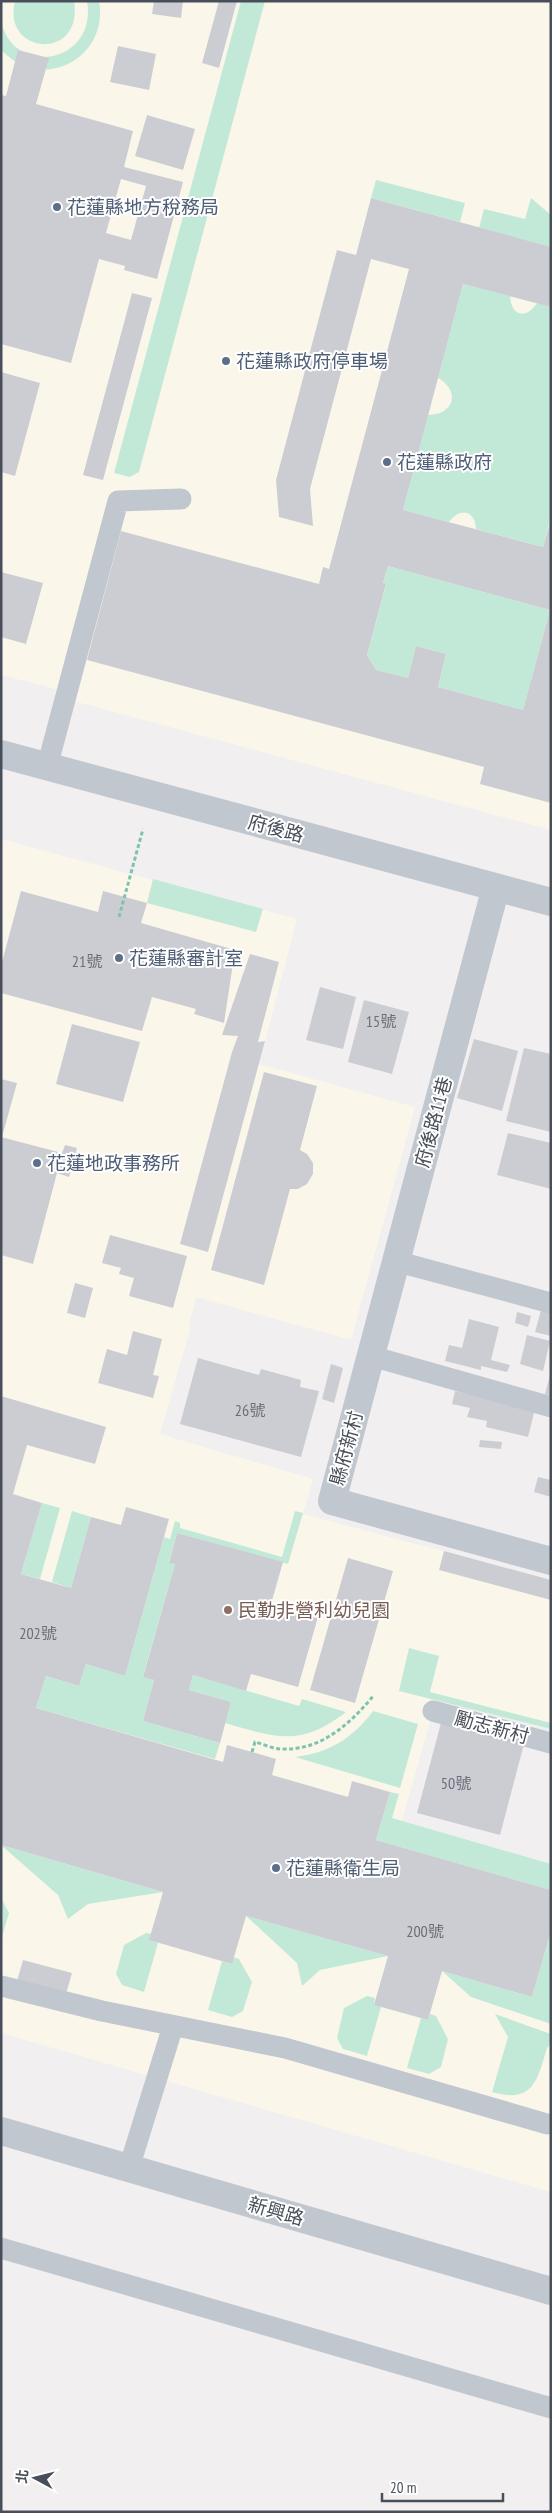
<svg xmlns="http://www.w3.org/2000/svg" width="552" height="2513" viewBox="0 0 552 2513" font-family="'PT Sans Narrow','Noto Sans TC',sans-serif">
  <rect width="100%" height="100%" fill="#f1efef"/>
  <path fill="#faf7ea" d="M1,1H551V830L55,696L56,689L1,675Z
    M1,839L297,919L259,1064L415,1107L351,1340L196,1297L189,1324L191,1326L160,1434L313,1479L303,1514L551,1580V1729L436,1700L402,1821L551,1864V2192L1,2033Z"/>
  <path fill="#c2e9d7" d="M15,1H74C84,62 1,55 15,1Z
    M87,1H99C107,42 72,77 31,68C19,66 10,58 1,50V21C14,79 98,63 87,1Z
    M241,1H265L139,472L130,477L114,473Z
    M376,180L465,203L460,222L371,198Z
    M531,198L551,215V247L479,228L484,209L525,219Z
    M463,284L510,296C511,316 526,320 537,303L551,307V516L543,547L476,529C475,510 460,507 449,522L403,510L428,415C454,415 461,391 438,378Z
    M388,566L550,610L523,710L438,687L446,654L416,646L408,678L376,670L367,655L386,585L383,583Z
    M153,879L263,909L256,932L147,903Z
    M42,1503L60,1508L40,1579L21,1574Z
    M72,1511L91,1517L71,1588L52,1582Z
    M295,1511L303,1513L288,1564L177,1533L169,1562L175,1564L143,1676L154,1680L143,1721L220,1743L215,1759L36,1708L46,1676L79,1686L86,1664L125,1676L164,1537L170,1539L175,1521L180,1523V1528L282,1557Z
    M409,1648L439,1656L430,1692L551,1723V1729L399,1691Z
    M193,1675L299,1706L302,1699L346,1712C301,1747 277,1738 225,1723L231,1702L189,1690Z
    M373,1711L418,1724L400,1788L295,1757C329,1753 353,1738 373,1711Z
    M390,1792L399,1794L392,1818L551,1864V1890L376,1840Z
    M1,1845L163,1892L88,1904L68,1919L58,1895Z
    M1,1898L9,1913L1,1940Z
    M246,1916L388,1956L320,1970L302,1986L297,1963Z
    M551,1931V2024L471,1997L442,1971L532,1997Z
    M146,1933L152,1934L150,1940L158,1943L144,1992L122,1985L116,1974L124,1945Z
    M233,1957L239,1959L252,1982L243,2011L232,2017L208,2010L222,1961L231,1964Z
    M367,1996L375,1998L374,2004L381,2007L367,2056L343,2049L337,2038L344,2008Z
    M430,2014L436,2016L448,2039L441,2067L429,2074L407,2068L421,2018L428,2020Z
    M495,2014L551,2034V2043L547,2048C537,2081 533,2104 492,2092L508,2037Z"/>
  <path fill="#cccdd3" fill-rule="evenodd" d="M154,1H183L181,18L152,14Z
    M219,1H237L219,68L202,63Z
    M118,46L156,54L149,90L110,82Z
    M18,50L49,58L36,104L133,131L124,167L183,182L157,279L124,270L125,266L99,259L71,363L1,344V95L6,96ZM121,179L146,186L131,240L106,233Z
    M147,115L195,129L183,170L135,156Z
    M371,198L551,247V307L463,284L403,510L543,547L551,519V803L480,784L484,767L87,660L121,531L319,584L323,567L329,569L409,269L371,259L310,489L313,526L279,517L276,480L337,250L356,255ZM388,566L550,610L523,710L438,687L446,654L416,646L408,678L376,670L367,655L386,584L383,583Z
    M132,293L152,298L103,480L83,475Z
    M1,372L40,383L15,476L1,472Z
    M1,572L43,583L26,644L1,637Z
    M21,891L98,912L103,891L147,903L141,923L235,950L224,1023L194,1014L196,1009L152,997L142,1031L1,993V966Z
    M250,954L279,962L258,1042L265,1041L208,1252L180,1244L232,1052L238,1036L222,1035Z
    M320,987L356,997L343,1049L306,1040Z
    M364,1000L409,1012L392,1074L348,1062Z
    M72,1024L140,1042L123,1102L56,1084Z
    M474,1039L518,1051L502,1111L457,1098Z
    M524,1048L551,1054V1132L506,1121Z
    M264,1072L317,1086L300,1150L307,1154L313,1163V1174L307,1184L298,1189H290L264,1285L211,1270Z
    M1,1079L17,1083L2,1137L1,1136Z
    M508,1133L551,1143V1189L497,1175Z
    M1,1137L62,1153L65,1145L77,1148L69,1177L57,1173L33,1264L1,1255Z
    M110,1235L187,1256L173,1308L129,1296L134,1278L119,1274L121,1268L102,1263Z
    M75,1283L93,1288L85,1318L67,1313Z
    M541,1310L551,1312V1336L535,1332Z
    M517,1312L531,1316L528,1327L515,1323Z
    M469,1319L499,1327L491,1360L510,1365L507,1372L481,1366V1370L445,1361L449,1345L462,1348Z
    M133,1331L162,1339L153,1375L159,1376L153,1398L98,1383L107,1349L127,1355Z
    M527,1335L550,1341L543,1371L520,1364Z
    M198,1358L259,1375L261,1369L301,1380L300,1387L319,1391L301,1457L180,1424Z
    M331,1364L343,1368L334,1403L322,1399Z
    M550,1375H551V1396L545,1394Z
    M455,1391L535,1409L528,1437L486,1427L487,1421L467,1417L470,1408L452,1404Z
    M1,1396L106,1427L95,1464L27,1445L13,1494L42,1503L21,1574L71,1588L91,1517L121,1525L126,1507L169,1519L125,1676L86,1664L79,1686L46,1676L36,1708L223,1762L227,1745L252,1752L276,1759L272,1775L348,1797L352,1781L390,1792L376,1840L551,1890V1931L532,1997L442,1971L428,2020L374,2005L388,1956L246,1916L232,1964L149,1940L163,1892L1,1845Z
    M480,1440L502,1442L501,1449L479,1447Z
    M538,1477L551,1480V1497L534,1492Z
    M177,1533L283,1562L271,1604L318,1617L298,1687L251,1674L246,1691L193,1675L189,1690L231,1702L220,1743L143,1721L154,1680L143,1677L175,1564L169,1563Z
    M444,1551L551,1580V1600L439,1570Z
    M348,1558L393,1571L355,1703L310,1690Z
    M441,1723L524,1744L500,1835L417,1813Z
    M23,1960L72,1973L64,2001L15,1988Z"/>
  <g fill="none" stroke-linecap="round" stroke-linejoin="round">
    <path stroke="#7ec3ac" stroke-width="3" stroke-dasharray="4 2.5" stroke-linecap="butt" d="M119,917L143,829
      M252,1752L255,1742C263,1744 273,1749 281,1749C321,1751 350,1724 374,1695"/>
    <path stroke="#c1c7cf" stroke-width="21" d="M47,767L118,501L181,499
      M395,1261L551,1303
      M371,1356L551,1407
      M433,1711L551,1743
      M1,1986L102,2011L285,2048L547,2124
      M129,2168L173,2026
      M1,2248L551,2408"/>
    <path stroke="#c1c7cf" stroke-width="28" d="M1,754L551,902
      M496,887L332,1501L551,1561"/>
    <path stroke="#c1c7cf" stroke-width="28" d="M1,2131L551,2291"/>
  </g>
  <g fill="#5c6f8a" stroke="#fff" stroke-width="2">
    <circle cx="57" cy="207" r="5"/>
    <circle cx="226" cy="361" r="5"/>
    <circle cx="387" cy="462" r="5"/>
    <circle cx="119" cy="958" r="5"/>
    <circle cx="37" cy="1163" r="5"/>
    <circle cx="276" cy="1868" r="5"/>
  </g>
  <circle fill="#8d6e63" stroke="#fff" stroke-width="2" cx="228" cy="1610" r="5"/>
  <g text-anchor="middle" dominant-baseline="central" stroke-width="4" stroke-linejoin="round" paint-order="stroke">
    <g font-size="16" fill="#6a6e78">
      <text x="87" y="961">21號</text>
      <text x="381" y="1021">15號</text>
      <text x="250" y="1410">26號</text>
      <text x="38" y="1633">202號</text>
      <text x="456" y="1783">50號</text>
      <text x="425" y="1931">200號</text>
    </g>
    <g font-size="19" fill="#4e5e75" stroke="#fff" text-anchor="start">
      <text x="67" y="207">花蓮縣地方稅務局</text>
      <text x="236" y="361">花蓮縣政府停車場</text>
      <text x="397" y="462">花蓮縣政府</text>
      <text x="129" y="958">花蓮縣審計室</text>
      <text x="47" y="1163">花蓮地政事務所</text>
      <text x="286" y="1868">花蓮縣衛生局</text>
    </g>
    <g font-size="19" fill="#494f5a" stroke="#fff">
      <text transform="translate(276 828) rotate(15)">府後路</text>
      <text transform="translate(433 1122) rotate(-75)">府後路11巷</text>
      <text transform="translate(346 1448) rotate(-75)">縣府新村</text>
      <text transform="translate(492 1727) rotate(15)">勵志新村</text>
      <text transform="translate(276 2211) rotate(16)">新興路</text>
    </g>
    <g font-size="19" fill="#785e54" stroke="#fff" text-anchor="start">
      <text x="238" y="1610">民勤非營利幼兒園</text>
    </g>
  </g>
  <rect width="552" height="2513" fill="none" stroke="#494f5a" stroke-width="5"/>
  <g transform="translate(35 2478) rotate(277)" stroke="#ffffff" stroke-width="4" paint-order="stroke">
  <path d="M0-4L9 19L0 12L-9 19Z" fill="#494f5a"/>
  <text y="-8" font-size="14" font-weight="bold" text-anchor="middle" fill="#494f5a">北</text>
  </g>
  <path d="M382 2493v8h121v-8" fill="none" stroke="#494f5a" stroke-width="2.5"/>
  <text x="390" y="2493" font-size="15" fill="#494f5a" stroke="#ffffff" stroke-width="4" paint-order="stroke">20 m</text>
</svg>
